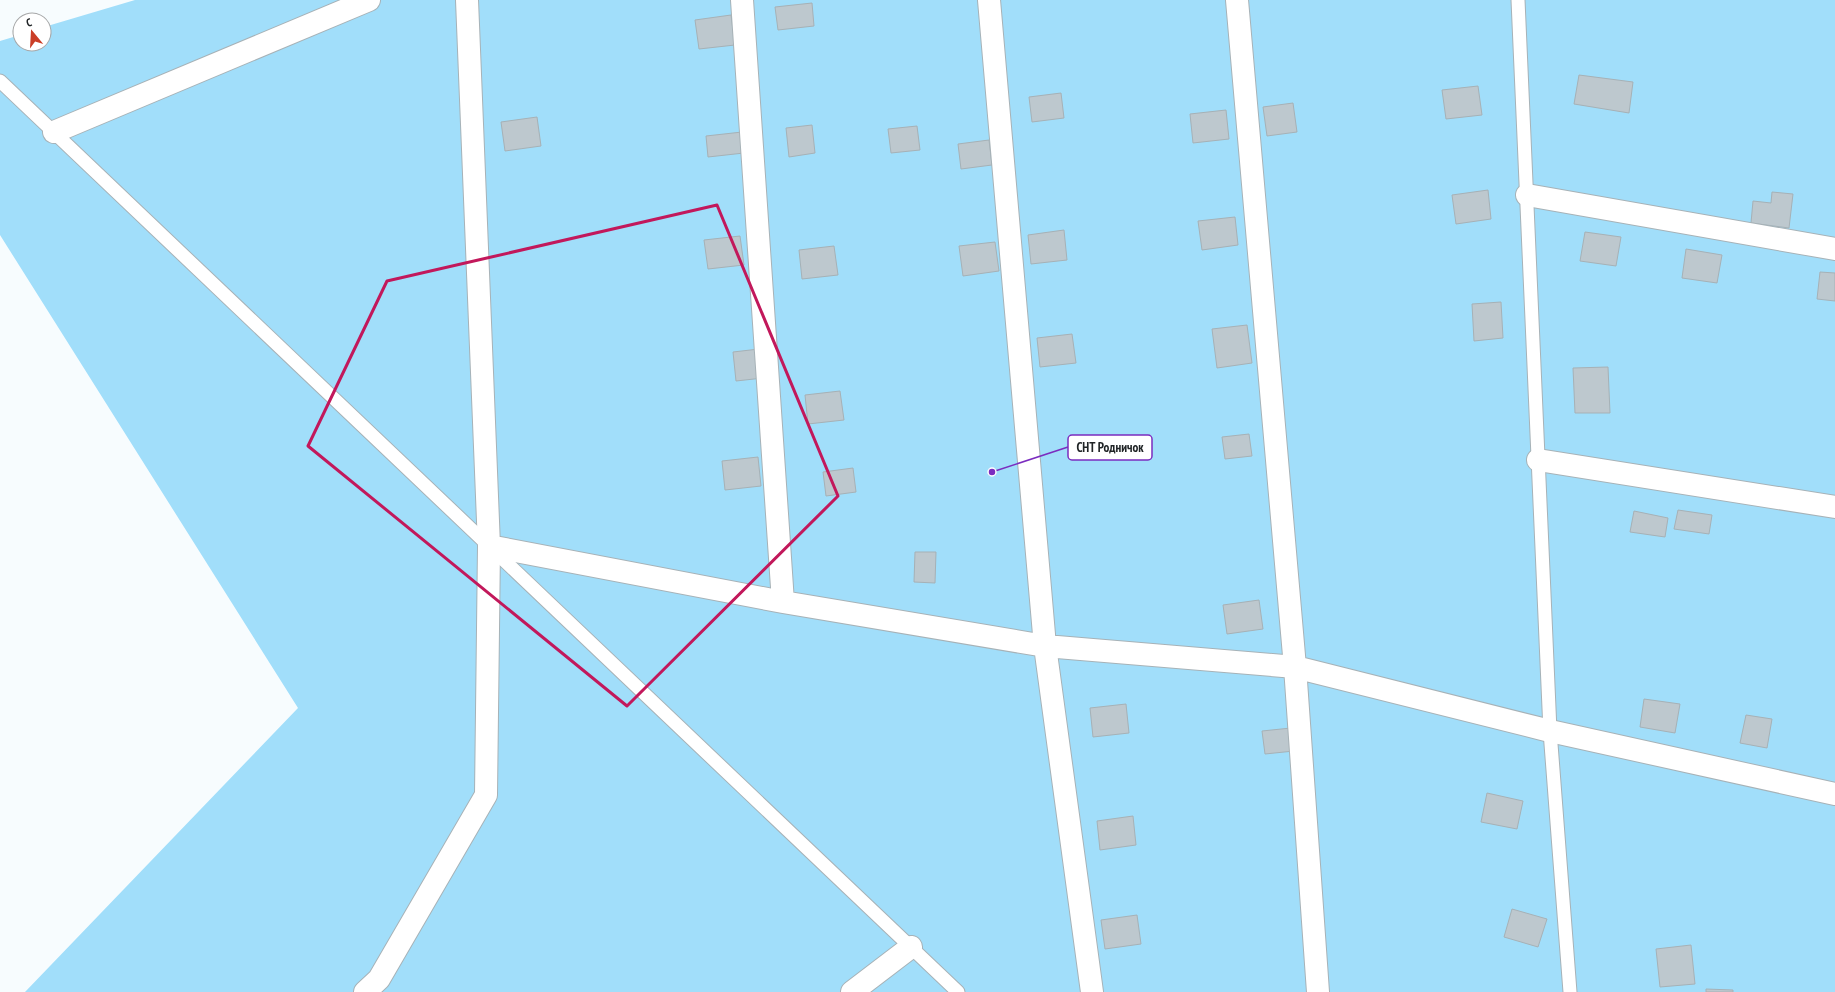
<svg xmlns="http://www.w3.org/2000/svg" width="1835" height="992" viewBox="0 0 1835 992" font-family="'PT Sans Narrow',sans-serif">
  <rect width="100%" height="100%" fill="#f7fcfe"/>
  <path fill="#a1defa" d="M135,0H1835V992H25L298,708L0,235V41L20,35V44H44V27Z"/>
  <path fill="#bdc8ce" stroke="#a6b1b6" d="M812,3L814,26L778,30L775,7Z
    M731,15L735,45L699,49L695,20Z
    M1579,75L1633,82L1629,113L1574,104Z
    M1478,86L1482,115L1446,119L1442,90Z
    M1061,93L1064,118L1032,122L1029,97Z
    M1293,103L1297,132L1267,136L1263,107Z
    M1226,110L1229,139L1193,143L1190,114Z
    M537,117L541,146L505,151L501,122Z
    M812,125L815,153L789,157L786,128Z
    M917,126L920,150L891,153L888,129Z
    M742,132L744,153L708,157L706,136Z
    M989,140L992,165L961,169L958,144Z
    M1488,190L1491,219L1456,224L1452,195Z
    M1772,192L1793,194L1789,228L1751,223L1753,201L1771,203Z
    M1235,217L1238,245L1202,250L1198,221Z
    M1064,230L1067,260L1031,264L1028,235Z
    M1585,232L1621,237L1616,266L1580,261Z
    M740,236L744,265L708,269L704,240Z
    M995,242L999,271L963,276L959,246Z
    M834,246L838,275L802,279L799,250Z
    M1686,249L1722,255L1717,283L1682,278Z
    M1820,272L1835,273V301L1817,299Z
    M1501,302L1503,338L1474,341L1472,304Z
    M1247,325L1252,363L1217,368L1212,329Z
    M1072,334L1076,363L1040,367L1037,338Z
    M759,349L763,378L736,381L733,352Z
    M1608,367L1610,413H1575L1573,368Z
    M840,391L844,420L808,424L805,395Z
    M1249,434L1252,456L1225,459L1222,437Z
    M758,457L761,486L725,490L722,461Z
    M853,468L856,492L826,496L823,472Z
    M1678,510L1712,515L1709,534L1674,529Z
    M1634,511L1668,518L1665,537L1630,532Z
    M915,552H936L935,583L914,582Z
    M1259,600L1263,629L1227,634L1223,605Z
    M1644,699L1680,704L1675,733L1640,727Z
    M1126,704L1129,733L1093,737L1090,708Z
    M1746,715L1772,719L1767,748L1740,743Z
    M1291,728L1294,751L1265,754L1262,731Z
    M1487,793L1523,801L1517,829L1481,822Z
    M1133,816L1136,845L1100,850L1097,821Z
    M1512,909L1547,919L1538,947L1504,937Z
    M1137,915L1141,944L1105,949L1101,920Z
    M1691,945L1695,984L1660,987L1656,949Z
    M1706,989L1733,990V992H1706Z"/>
  <g fill="none" stroke-linecap="round" stroke-linejoin="round">
    <g stroke="#a7b2b7" stroke-width="15">
      <path id="service" d="M1518,0L1550,731L1570,992
        M0,81L958,992"/>
    </g>
    <g stroke="#a7b2b7" stroke-width="24">
      <path id="minor" d="M742,0L783,602
        M989,0L1045,646L1092,992
        M1237,0L1295,667L1318,992
        M54,132L369,0
        M1527,195L1835,249
        M1538,460L1835,507
        M489,546L783,602L1045,646L1295,667L1550,731L1835,794
        M365,992L379,979L486,795L489,546L467,0
        M852,992L911,947"/>
    </g>
    <use href="#service" stroke="#fff" stroke-width="13"/>
    <use href="#minor" stroke="#fff" stroke-width="22"/>
  </g>
  <path fill="none" stroke="#c2185b" stroke-width="3" stroke-linejoin="round" d="M717,205L838,496L627,706L308,446L387,281Z"/>
  <path fill="none" stroke="#7b2cbf" stroke-width="1.5" d="M992 472L1068 447"/>
  <circle fill="#7b2cbf" stroke="#fff" stroke-width="1.5" cx="992" cy="472" r="4"/>
  <rect fill="#fff" stroke="#7b2cbf" stroke-width="1.5" x="1068" y="435" width="84" height="25" rx="4"/>
  <g font-size="13" text-anchor="middle" font-weight="bold" fill="#202426">
    <text x="1110" y="452">СНТ Родничок</text>
  </g>
  <g transform="translate(32 32) rotate(342)"><circle r="19" fill="#ffffff" stroke="#a6a7a8"/>
  <path d="M0-3L7 15L0 10L-7 15Z" fill="#ca3e27"/>
  <text y="-6" font-size="11" font-weight="bold" text-anchor="middle" fill="#202426">С</text>
  </g>
</svg>
